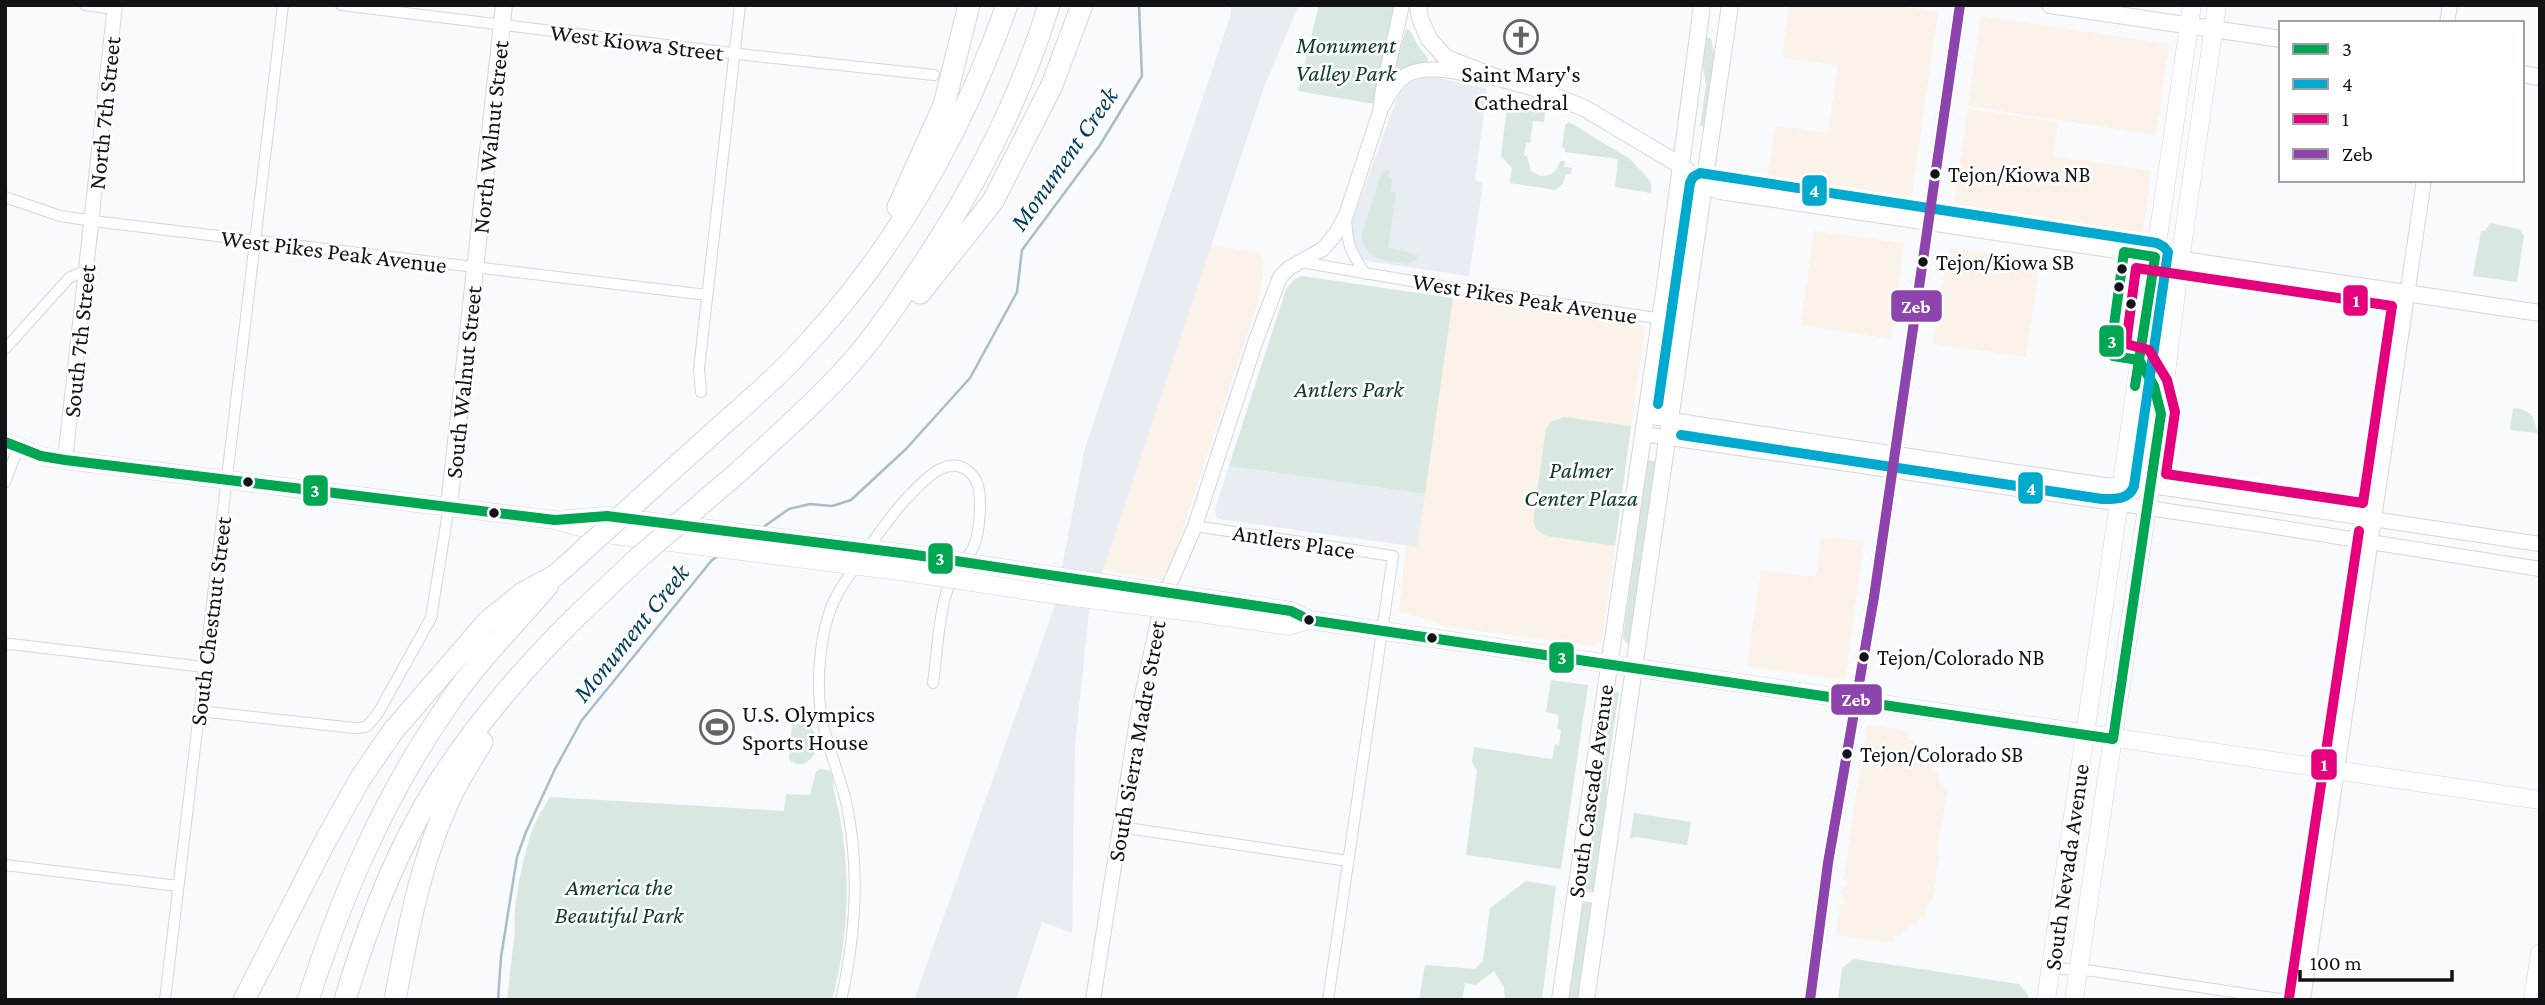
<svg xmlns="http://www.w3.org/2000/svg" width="2545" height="1005" viewBox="0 0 2545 1005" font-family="'Crimson Pro',serif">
  <rect width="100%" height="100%" fill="#f8fafd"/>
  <path fill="#fbf2ea" d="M1789,5H1893L1938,12L1911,202L1767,178L1776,126L1828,133L1838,65L1782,58Z
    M1981,16L2169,44L2156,135L1968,106Z
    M1968,109L2058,122L2053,156L2151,170L2142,238L1953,210Z
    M1814,231L1904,243L1891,339L1801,325Z
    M1212,245L1260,253L1263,260L1262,282L1258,301L1173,558L1162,580L1103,570L1203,265Z
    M1949,248L2040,261L2026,357L1933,344Z
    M1453,298L1641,325L1645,329L1631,426L1564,417L1556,418L1547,536L1615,546L1602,639L1596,646L1442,626L1434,621L1399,612L1406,545L1417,546Z
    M1821,537L1864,541L1845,680L1747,666L1761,570L1816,577Z
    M1867,725L1898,729L1909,733V740L1915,741L1914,747L1921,749L1920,755L1928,756L1927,763L1933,764L1932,771L1939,772L1938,780L1947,792L1936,855L1939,856L1933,900L1927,905L1925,919L1918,918L1917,925L1909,924L1908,931H1902L1901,937L1894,936V943L1836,935L1840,907L1846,901L1839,891L1848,884L1844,879L1860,769L1868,763L1863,755Z"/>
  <path fill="#e8edf3" d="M1231,5H1299L1264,87L1089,612L1075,745L1072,933L1042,922L1016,1000H914L1054,608L1085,448L1231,14Z
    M1429,76L1487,89L1475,180L1483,183L1469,276L1367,261L1358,257L1355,251L1350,226L1398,96L1408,83Z
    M1229,466L1425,494L1417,547L1219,519L1216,517L1215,509Z"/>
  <path fill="#d8e7e0" d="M1319,5H1398L1374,104L1298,91Z
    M1406,29L1410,30L1418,46L1428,58V62L1401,72L1395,67Z
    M1704,37L1711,38L1715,59L1706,126H1700L1706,85L1702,60Z
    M1515,100L1545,112L1544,122L1533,121L1530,143H1526L1524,155L1527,156L1531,171L1540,176C1551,177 1558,171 1560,161H1565L1564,167L1572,168L1571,174H1566L1563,183L1556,190L1510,183L1512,168L1501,156L1507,107Z
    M1569,122L1630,159L1651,182V193L1615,187L1618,159L1565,152V148L1562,147L1565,125Z
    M1390,169L1388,177L1392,180L1391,192L1396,193L1388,248L1417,254V259L1407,264C1386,260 1363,261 1362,234L1381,174Z
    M1688,211L1694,218L1679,311L1674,310L1672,306L1675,252L1680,216Z
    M2490,223L2519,229L2524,235L2517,282L2473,276L2481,231H2485Z
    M1301,276L1453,298L1425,494L1229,466L1286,289L1294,280Z
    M2154,311L2161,314L2167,312L2158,371L2154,373L2147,359Z
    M2513,408L2522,409L2532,415L2538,433L2510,430Z
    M1564,417L1631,426L1615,546L1547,536C1539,533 1535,529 1533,521L1546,429L1552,421Z
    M1647,460L1656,462L1657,466L1630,643L1627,644L1623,638Z
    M1551,680L1588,685L1561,869L1466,855L1477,771L1472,762L1474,747L1552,759L1555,744L1559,745L1561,730L1557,729L1559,715L1546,712Z
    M1613,690L1619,693L1607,773L1606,820L1596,889L1593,891L1585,889L1583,886Z
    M800,723L811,727L819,740C817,755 804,774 789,759L792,726Z
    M821,769L830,771C836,781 832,787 835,796C852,863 850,933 832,1000H507L515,930C512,910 523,857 530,837C534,823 543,809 550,797L784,811L786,794L810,795L816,771Z
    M1634,813L1691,822L1687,845L1636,837L1630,839Z
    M1526,881L1556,886L1542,1000H1505L1504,987L1494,971L1476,985L1465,983L1462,1000H1419L1425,965L1475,969L1483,960L1490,908Z
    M1589,903L1593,908L1579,1000H1566L1581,904Z
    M1854,959L2019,984L2028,995V1000H1838L1842,968Z"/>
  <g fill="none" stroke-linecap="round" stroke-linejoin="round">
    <path stroke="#a7bdcd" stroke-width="2.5" d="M762,528L789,509L810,504L832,506L851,500L906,449L970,378L1017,292L1022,250L1100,145L1142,76L1139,5
      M498,1000L501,957L517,857L526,832L555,769L582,720L712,560L718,556"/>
    <g stroke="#d4d6da" stroke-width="12">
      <path id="minor" d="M85,5L115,9
        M341,5L756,56L934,75
        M5,197L60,216L93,221L707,295
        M1346,215C1347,243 1349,251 1366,274
        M1301,262L1452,288L1684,322
        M5,349L69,278L86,270
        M701,392L699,369L740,5
        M5,482L18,448
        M1195,526L1393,556L1328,1000
        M5,645L11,644L204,667
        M199,711L354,728L366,727L377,715L431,618L449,506
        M1120,827L1348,861
        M5,865L178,886
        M1575,895L1601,899
        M2051,968L2093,971L2286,1000
        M165,1000L283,5
        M841,1000C856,935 860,871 847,806C840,774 826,745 821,714C816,681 820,629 835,599C844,580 858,564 870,546C882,529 894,511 909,496C925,479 952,449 974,477C984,490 980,533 973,548C965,563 950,578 946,594C938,622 937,654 933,683"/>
    </g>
    <g stroke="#d4d6da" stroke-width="16">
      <path id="tertiary" d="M2447,23L2450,5
        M1382,107C1388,97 1394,83 1405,76C1426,63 1458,73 1481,76
        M1645,416L2104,485L2165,488L2540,544
        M1643,434L2257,524L2540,569
        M65,460L115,5
        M1093,1000L1138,714L1162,602L1195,526L1255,343L1280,277L1289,268L1323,249L1337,232L1346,215L1380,112L1383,89L1402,5
        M1810,1000L1828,863L1874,597L1960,5
        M2303,1000L2424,180"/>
    </g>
    <g stroke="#d4d6da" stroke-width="18">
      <path id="secondary" d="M1418,5L1420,18L1429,39L1446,58L1495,77L1532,87L1584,108L1680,165L1704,186L1720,191L2540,313
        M2050,5L2281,39
        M2522,74L2540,77
        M449,506L504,5
        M1560,1000L1666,279L1702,5
        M1586,1000L1730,5"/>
    </g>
    <g stroke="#d4d6da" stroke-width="19">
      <path id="primary" d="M5,442L41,456L65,460L555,520L606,534L907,572
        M568,519L607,516L909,554
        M1209,599L1291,611L1309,620L2540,800
        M1206,614L1289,626L1309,620
        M2046,1000L2192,5
        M2074,1000L2161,414L2180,260L2217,5
        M2533,1000L2540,953"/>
    </g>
    <g stroke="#d4d6da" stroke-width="23">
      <path id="motorway" d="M898,207L944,105L969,5
        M920,293L993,201L1052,85L1082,5
        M702,443C734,414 767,387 796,356C892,256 961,135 1007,5
        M742,469C779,434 818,401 852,362C873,338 892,311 909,285C969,199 1018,106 1049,5
        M244,1000L327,838L360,779L393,731L487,622L523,593L556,575
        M308,1000C342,895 385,794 449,703C478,660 515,624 548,585
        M345,1000C367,926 396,850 437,785C475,725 529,662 580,613
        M395,1000C408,929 421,859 452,794C461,776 472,759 482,742"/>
    </g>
    <use href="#minor" stroke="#fefeff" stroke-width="10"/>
    <use href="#tertiary" stroke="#fefeff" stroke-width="14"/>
    <use href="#secondary" stroke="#fefeff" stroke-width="16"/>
    <use href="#primary" stroke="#fefeff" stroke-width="18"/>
    <use href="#motorway" stroke="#fefeff" stroke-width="21"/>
    <g stroke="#d4d6da" stroke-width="19" stroke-linecap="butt">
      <path id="primary-bridge" d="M909,554L1209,599
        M907,572L1050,594L1206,614"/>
    </g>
    <g stroke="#d4d6da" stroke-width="23" stroke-linecap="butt">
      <path id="motorway-bridge" d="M556,575L702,443
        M580,613L636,560L742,469"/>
    </g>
    <use href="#primary-bridge" stroke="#fefeff" stroke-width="18"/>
    <use href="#motorway-bridge" stroke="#fefeff" stroke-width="21"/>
    <g stroke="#fff" stroke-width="16">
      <path id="bus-1" d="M2135,386L2155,257L2124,252L2111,347L2113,356L2139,360
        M5,442L41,456L65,460L555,520L607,516L909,554L1291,611L1309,620L2113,739L2161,414L2154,386L2139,360"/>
    </g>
    <g stroke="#fff" stroke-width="16">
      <path id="bus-2" d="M1658,404L1690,183L1693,177L1700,173L2157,243L2164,247L2168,252L2134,486C2129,500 2115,499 2102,499L1681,435"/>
    </g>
    <g stroke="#fff" stroke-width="16">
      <path id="bus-3" d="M2136,268L2392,306L2363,503L2166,474L2175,412L2167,380L2149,350L2126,344Z
        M2289,998L2359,531"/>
    </g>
    <g stroke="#fff" stroke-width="16">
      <path id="bus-4" d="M1810,1000L1828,863L1874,597L1960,5"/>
    </g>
    <use href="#bus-1" stroke="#00a651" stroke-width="10"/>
    <use href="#bus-2" stroke="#00a9ce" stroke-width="10"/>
    <use href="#bus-3" stroke="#e5007d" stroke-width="10"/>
    <use href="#bus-4" stroke="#8e44ad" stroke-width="10"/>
  </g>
  <defs>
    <g id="church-ring" transform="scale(1.75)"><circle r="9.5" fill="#fff" stroke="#626468" stroke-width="1.5"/><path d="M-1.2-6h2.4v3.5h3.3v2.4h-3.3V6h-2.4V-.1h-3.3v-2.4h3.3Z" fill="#626468"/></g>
    <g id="stadium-ring" transform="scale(1.75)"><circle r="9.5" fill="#fff" stroke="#626468" stroke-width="1.5"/><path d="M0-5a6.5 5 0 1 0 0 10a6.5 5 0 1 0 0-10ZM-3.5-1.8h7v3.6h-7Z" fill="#626468"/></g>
  </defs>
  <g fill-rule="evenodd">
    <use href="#church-ring" x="1521" y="37"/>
    <use href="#stadium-ring" x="717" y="727"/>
  </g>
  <g fill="#111317" stroke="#fff" stroke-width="2.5">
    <circle cx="1935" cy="174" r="6"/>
    <circle cx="1923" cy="262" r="6"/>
    <circle cx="2122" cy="269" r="6"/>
    <circle cx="2119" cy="287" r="6"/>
    <circle cx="2131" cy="304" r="6"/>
    <circle cx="248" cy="482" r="6"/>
    <circle cx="494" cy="513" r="6"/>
    <circle cx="1309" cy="620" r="6"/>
    <circle cx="1432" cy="638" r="6"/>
    <circle cx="1864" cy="657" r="6"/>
    <circle cx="1847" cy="754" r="6"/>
  </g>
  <g text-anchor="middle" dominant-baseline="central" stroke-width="5" stroke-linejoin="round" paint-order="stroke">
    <g font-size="22" fill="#111317" stroke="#fff" text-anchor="start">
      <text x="1948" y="174">Tejon/Kiowa NB</text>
      <text x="1936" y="262">Tejon/Kiowa SB</text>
      <text x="1877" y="657">Tejon/Colorado NB</text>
      <text x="1860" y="754">Tejon/Colorado SB</text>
    </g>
    <g font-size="24" fill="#111317" stroke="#fff">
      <text transform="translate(637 42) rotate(7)">West Kiowa Street</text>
      <text transform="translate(104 113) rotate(-84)">North 7th Street</text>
      <text transform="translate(490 137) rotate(-84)">North Walnut Street</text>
      <text transform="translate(334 251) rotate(7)">West Pikes Peak Avenue</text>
      <text transform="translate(1525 298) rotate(9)">West Pikes Peak Avenue</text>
      <text transform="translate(79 341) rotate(-84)">South 7th Street</text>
      <text transform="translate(463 382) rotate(-84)">South Walnut Street</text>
      <text transform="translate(1294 541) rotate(9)">Antlers Place</text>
      <text transform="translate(210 621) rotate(-83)">South Chestnut Street</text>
      <text transform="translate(1136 741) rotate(-80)">South Sierra Madre Street</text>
      <text transform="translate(1590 791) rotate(-82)">South Cascade Avenue</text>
      <text transform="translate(2066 867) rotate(-82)">South Nevada Avenue</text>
    </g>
    <g font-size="24" font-style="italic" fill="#0e3e2b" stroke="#fff">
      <text x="1346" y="44">Monument<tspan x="1346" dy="28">Valley Park</tspan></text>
      <text x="1349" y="388">Antlers Park</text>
      <text x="1581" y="469">Palmer<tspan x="1581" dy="28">Center Plaza</tspan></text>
      <text x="619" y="886">America the<tspan x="619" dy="28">Beautiful Park</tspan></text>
    </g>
    <g font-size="24" fill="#111317" stroke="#fff">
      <text x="1521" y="73">Saint Mary's<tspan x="1521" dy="28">Cathedral</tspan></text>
      <text x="742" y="713" text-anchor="start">U.S. Olympics<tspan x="742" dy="28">Sports House</tspan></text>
    </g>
    <g font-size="26" font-style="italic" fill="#013e5d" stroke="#fff">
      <text transform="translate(1064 159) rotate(-55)">Monument Creek</text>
      <text transform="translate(631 633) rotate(-51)">Monument Creek</text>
    </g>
  </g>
  <g stroke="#fff" stroke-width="2.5">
    <rect x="1801" y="174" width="27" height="33" rx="7" fill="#00a9ce"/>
    <rect x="2342" y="284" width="27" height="33" rx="7" fill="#e5007d"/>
    <rect x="1890" y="289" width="53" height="34" rx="7" fill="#8e44ad"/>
    <rect x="2098" y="324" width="27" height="34" rx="7" fill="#00a651"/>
    <rect x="2017" y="471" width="27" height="34" rx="7" fill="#00a9ce"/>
    <rect x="302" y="474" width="27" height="33" rx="7" fill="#00a651"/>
    <rect x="927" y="542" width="27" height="33" rx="7" fill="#00a651"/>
    <rect x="1548" y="641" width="27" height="33" rx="7" fill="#00a651"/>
    <rect x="1830" y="683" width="53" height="33" rx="7" fill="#8e44ad"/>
    <rect x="2310" y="748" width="28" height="33" rx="7" fill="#e5007d"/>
  </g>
  <g font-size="19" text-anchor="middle" font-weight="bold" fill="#fff">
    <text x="1814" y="197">4</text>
    <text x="2356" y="307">1</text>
    <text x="1916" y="313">Zeb</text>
    <text x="2112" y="348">3</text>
    <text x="2031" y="495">4</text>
    <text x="315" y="497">3</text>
    <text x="940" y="565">3</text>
    <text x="1562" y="664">3</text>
    <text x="1856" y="706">Zeb</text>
    <text x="2324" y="771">1</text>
  </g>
  <rect width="2545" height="1005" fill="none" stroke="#111317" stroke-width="14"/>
  <rect x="2279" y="21" width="245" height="161" fill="#ffffff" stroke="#a0a1a2" stroke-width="2"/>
  <rect x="2293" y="44" width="35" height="10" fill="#00a651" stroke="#a0a1a2" stroke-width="2"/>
  <text x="2342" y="56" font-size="21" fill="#111317">3</text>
  <rect x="2293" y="79" width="35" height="10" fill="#00a9ce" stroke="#a0a1a2" stroke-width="2"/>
  <text x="2342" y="91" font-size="21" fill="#111317">4</text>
  <rect x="2293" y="114" width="35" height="10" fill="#e5007d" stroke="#a0a1a2" stroke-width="2"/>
  <text x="2342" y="126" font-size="21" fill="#111317">1</text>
  <rect x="2293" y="149" width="35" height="10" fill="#8e44ad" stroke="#a0a1a2" stroke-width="2"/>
  <text x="2342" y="161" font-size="21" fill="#111317">Zeb</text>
  <path d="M2300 970v10h152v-10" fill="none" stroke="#111317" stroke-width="3.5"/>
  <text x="2310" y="970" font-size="21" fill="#111317" stroke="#ffffff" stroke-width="5" paint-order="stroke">100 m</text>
</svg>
